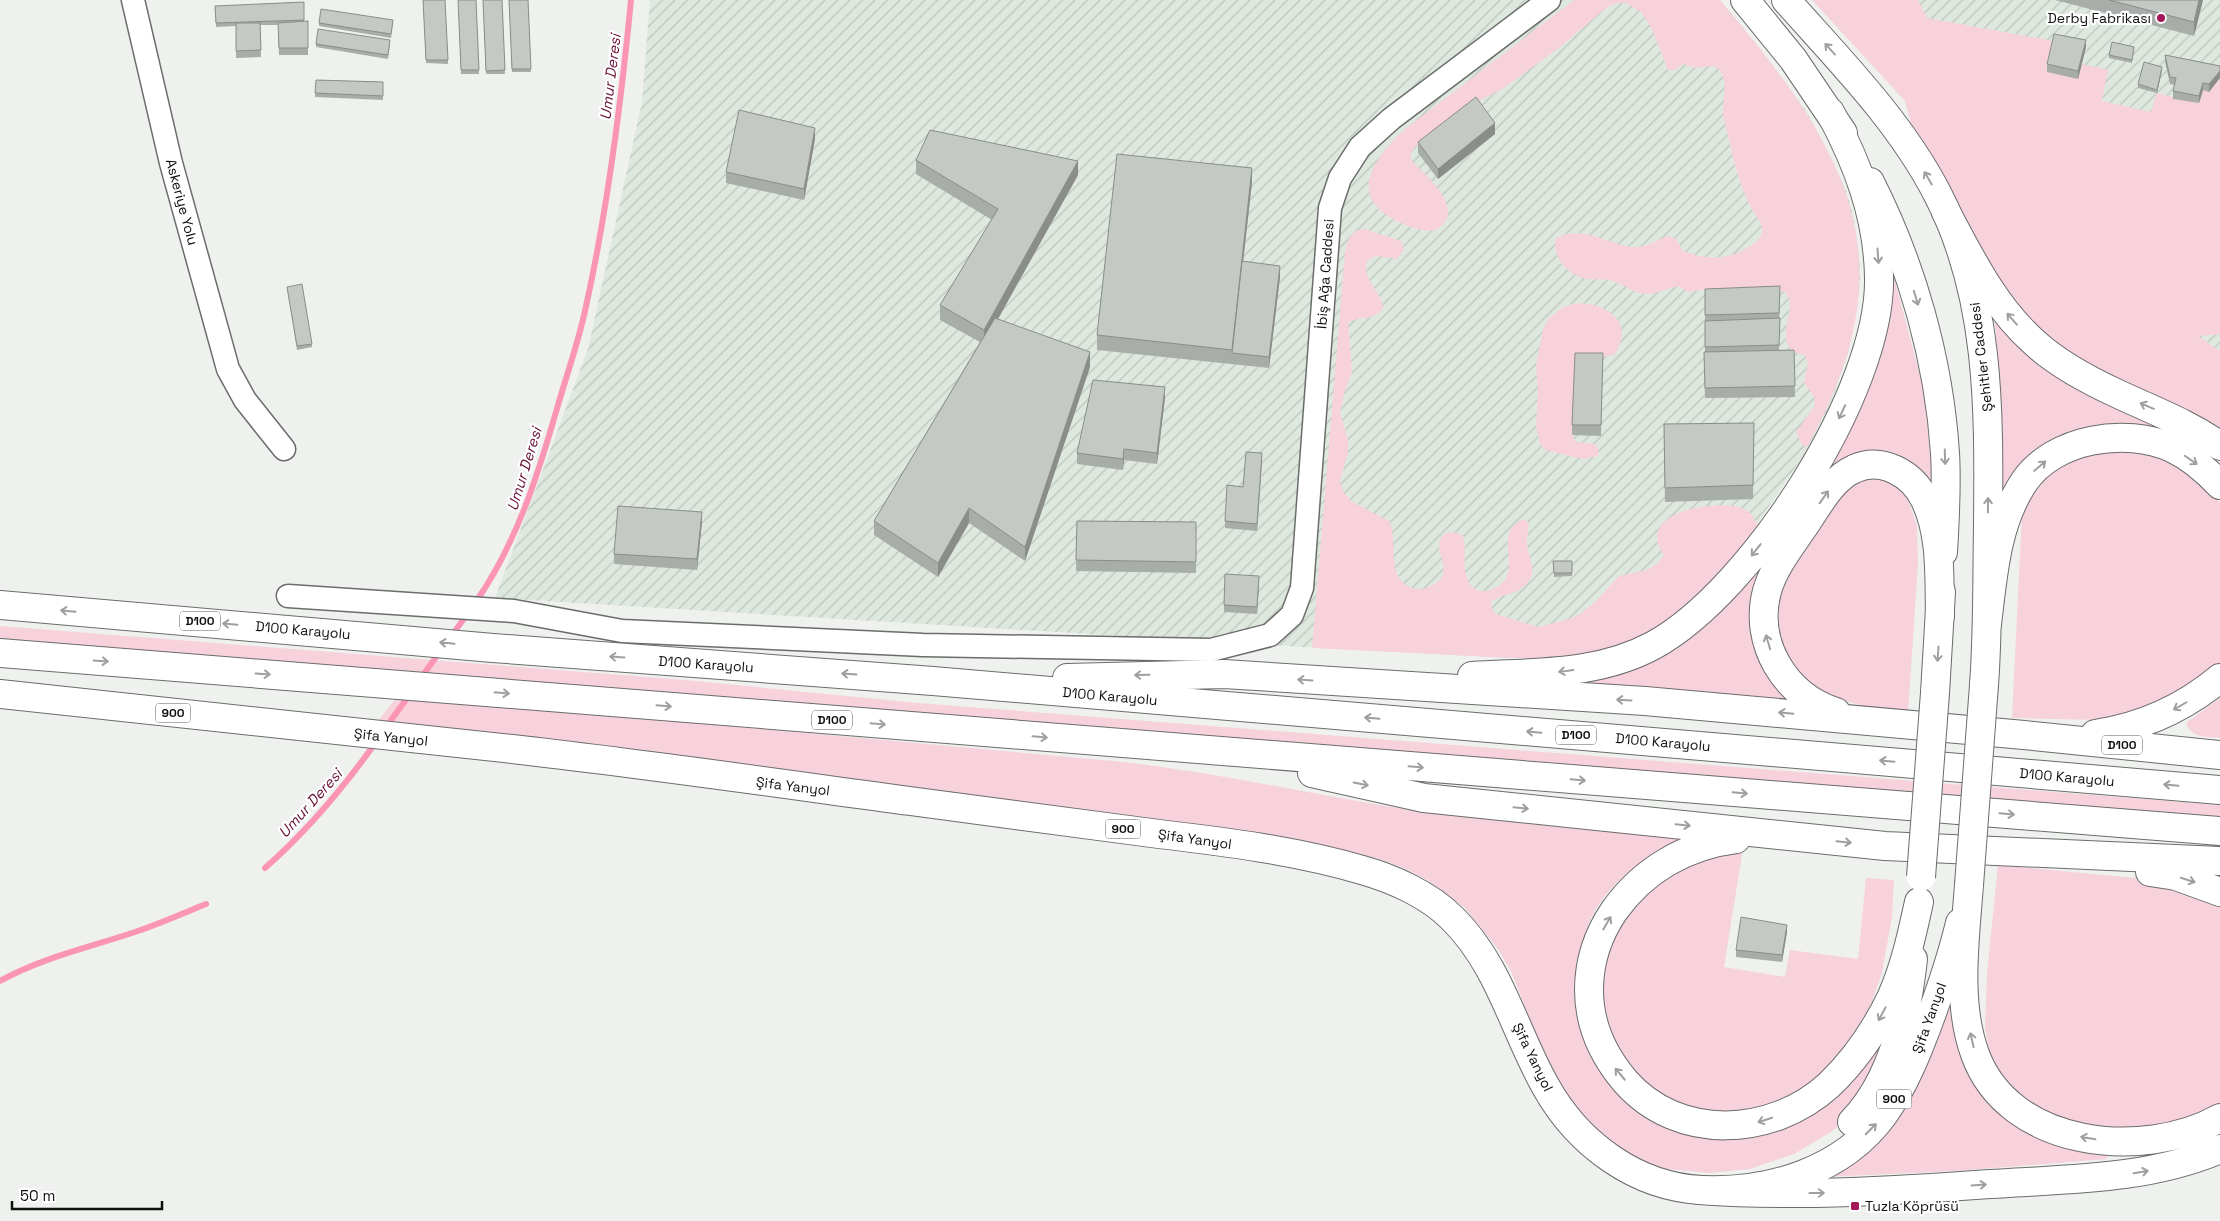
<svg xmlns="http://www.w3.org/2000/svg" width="2220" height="1221" viewBox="0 0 2220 1221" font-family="'Space Grotesk',sans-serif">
  <defs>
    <pattern id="industrial-furrows" width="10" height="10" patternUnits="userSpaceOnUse" patternTransform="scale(1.25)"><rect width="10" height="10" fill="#dee8de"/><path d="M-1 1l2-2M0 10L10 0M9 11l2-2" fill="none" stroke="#bdc6bd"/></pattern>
  </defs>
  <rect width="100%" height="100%" fill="#eef1ee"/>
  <path fill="url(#industrial-furrows)" d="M650,0H1720L1766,57L1807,112L1845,187L1854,217L1860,263V286L1848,354L1830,405L1802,458L1748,537L1635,639L1529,659L1303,647L495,598L588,349L642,102Z
    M1850,0H2220V351L2197,336Z"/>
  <path fill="#f7d1db" d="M1574,0H1720C1847,150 1912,258 1807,447L1802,445L1796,432L1814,407L1815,398L1804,383L1808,363L1805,355C1774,352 1790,321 1790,303C1790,299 1787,295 1785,292L1778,290L1732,292L1714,288L1688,292L1678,286C1669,288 1658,293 1649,294C1638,295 1623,285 1613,281C1604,278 1596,280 1587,279C1566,275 1552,257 1556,238C1583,225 1604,243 1631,247C1643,249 1657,240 1668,236L1676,239L1683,251C1702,258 1721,261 1739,252C1747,248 1759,243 1762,233C1764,223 1754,214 1750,206C1740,186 1734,162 1729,140C1727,132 1724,122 1723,114C1722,97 1729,85 1720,70L1713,66L1695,68L1683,64L1675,70H1668L1651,27L1641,12L1626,3H1617L1607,7L1560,47L1504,88L1477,102L1415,147L1411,153V160C1424,175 1447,191 1448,213C1448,220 1442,227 1435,230C1425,233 1410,227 1401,223C1345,198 1372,160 1405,129Z
    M1812,0H1918L1927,18L2054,41L2078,79L2082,64L2108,70L2102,101L2151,112L2157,93L2199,103L2203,90L2220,78V334L2198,336L2220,351V433L2074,360L2013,305L1912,128L1905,101Z
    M1364,229L1401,241L1404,250L1397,259L1376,256L1367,261C1361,279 1382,291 1383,308C1371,323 1362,314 1348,323L1352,372L1345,390L1340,413L1348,441V452L1340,481L1344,493L1352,502L1389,521C1399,540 1385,576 1410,587C1416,590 1423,590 1429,587C1435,584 1441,581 1443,574C1447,563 1431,543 1445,534C1451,531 1457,532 1463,536C1467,550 1462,565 1467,578C1469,584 1474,590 1480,591C1485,592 1491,590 1495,588C1520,576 1502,551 1510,531C1513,525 1518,521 1524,519L1529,524C1528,531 1527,537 1527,544C1529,561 1540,573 1523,587C1515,595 1501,594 1491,602L1492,609L1496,614L1538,627L1569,619L1580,614L1595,602L1619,576L1647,570L1657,564L1664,555C1633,512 1715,499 1742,508C1750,511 1754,518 1758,525C1732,560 1700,603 1662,625C1592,666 1529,659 1452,655C1405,653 1359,650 1312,648L1345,253C1348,240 1350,230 1364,229Z
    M1890,262L1923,387L1934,490C1919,466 1909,462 1883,454L1761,575L1801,705L1550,685L1641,664L1840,444C1860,408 1878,372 1885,331C1889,309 1888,285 1890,262Z
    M1582,303C1611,306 1634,324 1615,354L1575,364L1572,435L1576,442L1595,444L1599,451L1598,456L1582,459L1545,450L1540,444L1536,427L1538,389L1536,366L1543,329L1548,319L1560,309L1572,304Z
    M1995,320L2163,427L2210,453L2220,462V471L2105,430L2000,507V406Z
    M2123,450C2133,451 2145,451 2154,454C2180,463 2204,482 2220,503V663L2212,671L2144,712L2099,720L2012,718L2022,512C2039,464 2078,456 2123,450Z
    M1873,476L1897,484L1907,497L1917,526L1918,564L1908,713C1857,706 1789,697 1779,635C1775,616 1776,598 1784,579C1790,564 1803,549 1812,535C1829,510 1843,484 1873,476Z
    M0,626L684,680L918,703L2220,805V820L0,641Z
    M398,696L1113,761C1213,771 1311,795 1411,810C1507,824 1604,828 1701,834C1657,846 1598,885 1586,933C1584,942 1589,957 1590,967C1596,1004 1601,1040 1606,1077L1755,1133L1885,1024L1883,1059L1850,1116L1831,1132L1794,1154L1750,1169L1709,1173L1667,1169L1644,1162L1612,1144L1603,1137L1566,1098L1543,1053L1511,971L1498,949L1464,907L1429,881L1404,868L1376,858L1178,822L652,752L377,722Z
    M2220,698V738C2206,737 2191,738 2186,723Z
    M1743,848L1724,967L1785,977L1790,950L1858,959L1866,878L1894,880L1892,917L1882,973L1871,1004L1855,1035L1822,1076L1783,1103L1712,1117L1653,1095L1617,1053L1599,1001L1606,947L1626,911L1677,865Z
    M1998,865L2147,879L2220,901V1105L2193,1118L2131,1131L2075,1125L2015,1096L1991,1060L1985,1028L1987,973Z
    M1949,1000L1957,1001C1964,1045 1964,1084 2002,1113L2108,1153L2107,1159L1955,1171L1823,1177Z"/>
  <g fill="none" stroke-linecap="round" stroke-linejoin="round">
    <path stroke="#fa95b5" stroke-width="6" d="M475,603C517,543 538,475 558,405C567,374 578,343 585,311C608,208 621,104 631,0
      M450,638L468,613
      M421,678L441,650
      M386,727L411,693
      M265,868C307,831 344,787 376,742
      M0,981C43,957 91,947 138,931C161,923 184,913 206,904"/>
    <g stroke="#6a6d6a" stroke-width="25">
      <path id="minor" d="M133,0L171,163L228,369L245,400L284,449
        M288,596L514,611L622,631L923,645L1211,650L1270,635L1292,615L1302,588L1330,208L1340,178L1360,147L1391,119L1549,0"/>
    </g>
    <g stroke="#6a6d6a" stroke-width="30">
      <path id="major" d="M1745,0L1793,59L1843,133
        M1786,0C1840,61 1899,120 1937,193C1991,296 1989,413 1988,526C1987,579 1988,632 1984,685
        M1870,182C1912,265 1939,360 1945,453C1947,486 1945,519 1943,552
        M1935,693L1941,592
        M0,694C171,712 342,730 512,749C645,764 777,783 910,801C993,812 1076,823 1159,834C1227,842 1297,851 1362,870C1394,879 1429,895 1452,918C1500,965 1514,1031 1546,1087C1578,1144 1636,1187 1702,1190C1769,1193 1843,1171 1884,1114C1904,1086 1917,1053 1929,1021C1941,989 1952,956 1960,923
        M1852,1122C1893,1080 1907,1015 1913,959"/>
    </g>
    <g stroke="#6a6d6a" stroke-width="30">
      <path id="highway" d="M1946,212C1971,259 1995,308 2035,343C2058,364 2088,380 2116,393C2152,410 2188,423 2220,446
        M0,605L493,648L933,681L2220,790
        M1987,624C1993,576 1996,524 2024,482C2054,438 2126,427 2172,448C2191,457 2206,470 2220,485
        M0,653L2220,831
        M1472,676C1534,672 1597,676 1654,645C1752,591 1882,390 1879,277C1878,217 1858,164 1830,112
        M1067,678L1224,674L1645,701L2024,735L2220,755
        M1836,712C1785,696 1753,643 1767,591C1774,566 1793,543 1807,522C1819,504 1833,478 1854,469C1882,456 1913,474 1925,500C1942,535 1939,578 1940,616
        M2095,734C2142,727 2184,708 2220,678
        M1312,773L1424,798L1885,846L2220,861
        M1736,839C1686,845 1643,870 1614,911C1597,936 1589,961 1589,990C1589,1025 1603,1055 1625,1081C1678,1142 1772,1137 1829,1085C1854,1061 1876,1029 1891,998C1905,967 1912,934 1919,902
        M2150,872L2176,876L2220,892
        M1969,885C1965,939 1956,1002 1975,1054C2009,1148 2143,1161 2220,1118
        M1699,1190C1795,1197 1893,1191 1990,1184C2067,1179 2148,1180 2220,1149"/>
    </g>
    <use href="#minor" stroke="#fff" stroke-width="22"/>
    <use href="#major" stroke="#fff" stroke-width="28"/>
    <use href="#highway" stroke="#fff" stroke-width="28"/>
    <g stroke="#6a6d6a" stroke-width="30" stroke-linecap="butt">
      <path id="major-bridge" d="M1921,877L1935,693
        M1969,885L1984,685"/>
    </g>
    <use href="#major-bridge" stroke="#fff" stroke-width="28"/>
  </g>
  <path fill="#a9ada9" d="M423,0H445L448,64L426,63Z
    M458,0H476L479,74H461Z
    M483,0H502L505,74H486Z
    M509,0H528L531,72H512Z
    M2055,0H2203L2194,36Z
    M304,2V21H308V55H279L278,25H260L261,57L236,58V26L216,27L215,6Z
    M319,23H393L391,38L319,26Z
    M316,44H390L388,59L316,47Z
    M2086,47L2078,79L2047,72V64Z
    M2134,50L2132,63L2109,58V55Z
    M2165,55L2220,66L2209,92L2203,90L2199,103L2173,99V91L2175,85L2170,84L2165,62Z
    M2162,70L2157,93L2138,88V84Z
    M316,80L383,82V100L315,97Z
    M1495,134L1438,179L1418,153V142Z
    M815,139L804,200L726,183V172Z
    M916,160L1078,175L998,319L1090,367L1025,561L969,523L938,577L874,535V521L980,342L940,320V305L992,220L916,174Z
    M1252,182L1243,261L1280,277L1269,368L1097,350V335Z
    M1780,286L1779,350H1794L1795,397L1705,398L1704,363V352H1705V289Z
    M287,287L312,344V347L297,350Z
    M1603,353L1601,436L1572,435V425Z
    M1165,398L1157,464L1124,460L1123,470L1077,464V453Z
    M1754,423L1753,499L1665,502L1664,424Z
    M1262,460L1257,531L1225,528V521Z
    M1077,521L1196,522V573L1076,571Z
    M702,522L697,570L614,564V554Z
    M1553,561H1572V576L1554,577Z
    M1259,584L1257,614L1224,612V605Z
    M1787,932L1782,962L1736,957V950Z"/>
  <path fill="#8a8d8a" d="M2199,0H2203L2194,36V22Z
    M2086,40V47L2078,79V71Z
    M2162,67V70L2157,93V90Z
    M2220,71V78L2209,92V84Z
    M2203,83V90L2199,103V96Z
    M1495,123V134L1438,179V169Z
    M815,128V139L804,200V189Z
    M1078,161V175L984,344V330Z
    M1252,168V182L1233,353H1232Z
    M1280,266V277L1269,368V357Z
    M1090,352V367L1025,561V547Z
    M1165,387V398L1157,464V453Z
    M1124,449V460L1123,470V459Z
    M1262,453V460L1257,531V524Z
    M969,508V523L938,577V563Z
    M702,512V522L697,570V559Z
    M1259,576V584L1257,614V607Z
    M1787,925V932L1782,962V955Z"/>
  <path fill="#c5c9c5" stroke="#8a8d8a" d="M423,0H445L448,60H426Z
    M458,0H476L479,70H461Z
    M483,0H502L505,70L486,71Z
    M509,0H528L531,69H512Z
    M2109,0H2199L2194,22Z
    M304,2V20L216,23L215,6Z
    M321,9L393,20L391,34L319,23Z
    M308,21V48H279L278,23Z
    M236,23H260L261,50L236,51Z
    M318,29L390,40L388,55L316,44Z
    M2054,34L2086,40L2078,71L2047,64Z
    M2112,42L2134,47L2132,60L2109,55Z
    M2165,55L2220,66V71L2209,84L2203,83L2199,96L2173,91L2176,78L2170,77Z
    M2144,62L2162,67L2157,90L2138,84Z
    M316,80L383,82V96L315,93Z
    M1476,97L1495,123L1438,169L1418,142Z
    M739,110L815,128L804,189L726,172Z
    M930,130L1078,161L984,330L940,305L998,209L916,160Z
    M1117,154L1252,168L1232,350L1097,335Z
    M1242,261L1280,266L1269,357L1232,353Z
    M302,284L312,344L297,346L287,287Z
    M1780,286L1779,313L1705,315V289Z
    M995,318L1090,352L1025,547L969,508L938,563L874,521Z
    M1780,318L1779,345L1705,347V321Z
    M1794,350L1795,386L1705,388L1704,352Z
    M1575,353H1603L1601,425H1572Z
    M1093,380L1165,387L1157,453L1124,449L1123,459L1077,453Z
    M1754,423L1753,485L1665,488L1664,424Z
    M1246,452L1262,453L1257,524L1225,521L1227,485L1243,487Z
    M618,506L702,512L697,559L614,554Z
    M1077,521L1196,522V562L1076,560Z
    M1553,561H1572V573H1554Z
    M1225,574L1259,576L1257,607L1224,605Z
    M1741,917L1787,925L1782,955L1736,950Z"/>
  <defs><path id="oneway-shaft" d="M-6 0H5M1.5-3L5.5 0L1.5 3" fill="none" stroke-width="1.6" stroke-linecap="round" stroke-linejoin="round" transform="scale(1.25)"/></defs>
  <g stroke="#9f9f9f">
    <use href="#oneway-shaft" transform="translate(1830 49) rotate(-132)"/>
    <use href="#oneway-shaft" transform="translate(1928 178) rotate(-120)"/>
    <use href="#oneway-shaft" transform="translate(1878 256) rotate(86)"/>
    <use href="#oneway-shaft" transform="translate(1916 298) rotate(73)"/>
    <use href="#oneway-shaft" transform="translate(2012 319) rotate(-131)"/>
    <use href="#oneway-shaft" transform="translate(2147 406) rotate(-157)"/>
    <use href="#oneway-shaft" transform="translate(1842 412) rotate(115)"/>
    <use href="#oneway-shaft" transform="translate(1945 457) rotate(88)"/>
    <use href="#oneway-shaft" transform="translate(2191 460) rotate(35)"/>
    <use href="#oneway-shaft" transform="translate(2040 466) rotate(-40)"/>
    <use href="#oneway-shaft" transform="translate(1824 497) rotate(-55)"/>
    <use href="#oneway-shaft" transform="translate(1988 505) rotate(-89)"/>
    <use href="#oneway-shaft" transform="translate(1756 550) rotate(128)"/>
    <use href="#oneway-shaft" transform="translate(68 611) rotate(-175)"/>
    <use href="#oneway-shaft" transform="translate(230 624) rotate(-175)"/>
    <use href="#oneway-shaft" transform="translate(1768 642) rotate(-107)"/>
    <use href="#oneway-shaft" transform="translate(447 643) rotate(-174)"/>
    <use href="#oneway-shaft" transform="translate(1938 654) rotate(94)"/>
    <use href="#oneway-shaft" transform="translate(617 657) rotate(-176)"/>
    <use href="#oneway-shaft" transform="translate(101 661) rotate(4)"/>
    <use href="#oneway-shaft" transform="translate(1566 671) rotate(172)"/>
    <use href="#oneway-shaft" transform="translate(263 674) rotate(4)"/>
    <use href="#oneway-shaft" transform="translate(849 674) rotate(-176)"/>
    <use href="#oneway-shaft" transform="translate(1142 675) rotate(179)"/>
    <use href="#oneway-shaft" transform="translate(1305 680) rotate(-176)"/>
    <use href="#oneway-shaft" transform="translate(502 693) rotate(5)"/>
    <use href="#oneway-shaft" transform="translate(1624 700) rotate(-177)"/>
    <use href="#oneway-shaft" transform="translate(664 706) rotate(5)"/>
    <use href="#oneway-shaft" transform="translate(2180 706) rotate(150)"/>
    <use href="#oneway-shaft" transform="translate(1786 713) rotate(-175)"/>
    <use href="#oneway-shaft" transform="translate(1372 718) rotate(-175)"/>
    <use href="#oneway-shaft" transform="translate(878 724) rotate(5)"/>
    <use href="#oneway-shaft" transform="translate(1534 732) rotate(-175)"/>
    <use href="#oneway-shaft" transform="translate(1040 737) rotate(5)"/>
    <use href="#oneway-shaft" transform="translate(1887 761) rotate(-175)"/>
    <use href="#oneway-shaft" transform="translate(1416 767) rotate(5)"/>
    <use href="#oneway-shaft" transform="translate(1578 780) rotate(5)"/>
    <use href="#oneway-shaft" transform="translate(1361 784) rotate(12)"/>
    <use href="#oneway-shaft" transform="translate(2171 785) rotate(-175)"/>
    <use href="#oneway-shaft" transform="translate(1740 793) rotate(5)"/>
    <use href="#oneway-shaft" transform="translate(1521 808) rotate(6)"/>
    <use href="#oneway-shaft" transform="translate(2007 814) rotate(5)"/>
    <use href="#oneway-shaft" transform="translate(1683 825) rotate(6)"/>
    <use href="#oneway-shaft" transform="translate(1844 842) rotate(6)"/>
    <use href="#oneway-shaft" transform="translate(2188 880) rotate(18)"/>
    <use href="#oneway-shaft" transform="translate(1607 923) rotate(-60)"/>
    <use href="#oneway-shaft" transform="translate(1882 1014) rotate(118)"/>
    <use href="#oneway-shaft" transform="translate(1972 1040) rotate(-103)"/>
    <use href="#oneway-shaft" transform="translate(1620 1074) rotate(-130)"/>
    <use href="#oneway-shaft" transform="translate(1765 1120) rotate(162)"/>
    <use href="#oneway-shaft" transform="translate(1871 1129) rotate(-45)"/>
    <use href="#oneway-shaft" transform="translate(2088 1138) rotate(-170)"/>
    <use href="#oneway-shaft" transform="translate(2141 1172) rotate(-10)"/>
    <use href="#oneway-shaft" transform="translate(1979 1185) rotate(-4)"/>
    <use href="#oneway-shaft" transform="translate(1817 1193)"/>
  </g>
  <g fill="#a51759" stroke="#fff" stroke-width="2">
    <circle cx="2161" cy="18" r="5"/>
    <rect x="1850" y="1201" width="10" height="10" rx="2.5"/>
  </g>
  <g text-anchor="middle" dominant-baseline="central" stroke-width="4.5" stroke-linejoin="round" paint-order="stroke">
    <g fill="#fff" stroke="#565856" stroke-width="1">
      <rect x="180" y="611.5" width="40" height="19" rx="4"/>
      <rect x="155.5" y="703.5" width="35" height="19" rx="4"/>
      <rect x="812" y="710.5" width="40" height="19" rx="4"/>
      <rect x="1556" y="725.5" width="40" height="19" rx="4"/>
      <rect x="2102" y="735.5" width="40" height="19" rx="4"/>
      <rect x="1105.5" y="819.5" width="35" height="19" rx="4"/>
      <rect x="1876.5" y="1089.5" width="35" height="19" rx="4"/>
    </g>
    <g font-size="12" font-weight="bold" fill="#0e100e">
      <text x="200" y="621">D100</text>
      <text x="173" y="713">900</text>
      <text x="832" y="720">D100</text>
      <text x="1576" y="735">D100</text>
      <text x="2122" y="745">D100</text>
      <text x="1123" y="829">900</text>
      <text x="1894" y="1099">900</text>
    </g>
    <g font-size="14" fill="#0e100e" stroke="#fff" text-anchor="end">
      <text x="2151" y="18">Derby Fabrikası</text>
      <text x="1865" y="1206" text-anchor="start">Tuzla Köprüsü</text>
    </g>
    <g font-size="14" fill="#0e100e" stroke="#fff">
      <text transform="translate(182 202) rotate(75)">Askeriye Yolu</text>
      <text transform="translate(1325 274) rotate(-86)">İbiş Ağa Caddesi</text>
      <text transform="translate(1981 357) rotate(-97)">Şehitler Caddesi</text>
      <text transform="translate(303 630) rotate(5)">D100 Karayolu</text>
      <text transform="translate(706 664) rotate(4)">D100 Karayolu</text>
      <text transform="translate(1110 696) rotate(5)">D100 Karayolu</text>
      <text transform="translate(391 737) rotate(6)">Şifa Yanyol</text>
      <text transform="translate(1663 742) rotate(5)">D100 Karayolu</text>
      <text transform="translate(2067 777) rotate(5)">D100 Karayolu</text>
      <text transform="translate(793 786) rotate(7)">Şifa Yanyol</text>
      <text transform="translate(1195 839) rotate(8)">Şifa Yanyol</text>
      <text transform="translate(1929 1018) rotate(-70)">Şifa Yanyol</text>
      <text transform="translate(1533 1057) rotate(64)">Şifa Yanyol</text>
    </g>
    <g font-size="15" font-style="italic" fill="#680f36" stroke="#fff">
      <text transform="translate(610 77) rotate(-83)">Umur Deresi</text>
      <text transform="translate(524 469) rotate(-73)">Umur Deresi</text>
      <text transform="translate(310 803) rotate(-48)">Umur Deresi</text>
    </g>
  </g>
  <path d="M12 1201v8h150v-8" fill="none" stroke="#0e100e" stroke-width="2.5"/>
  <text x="20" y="1201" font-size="15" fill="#0e100e" stroke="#ffffff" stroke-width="4" paint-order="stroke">50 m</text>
</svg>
